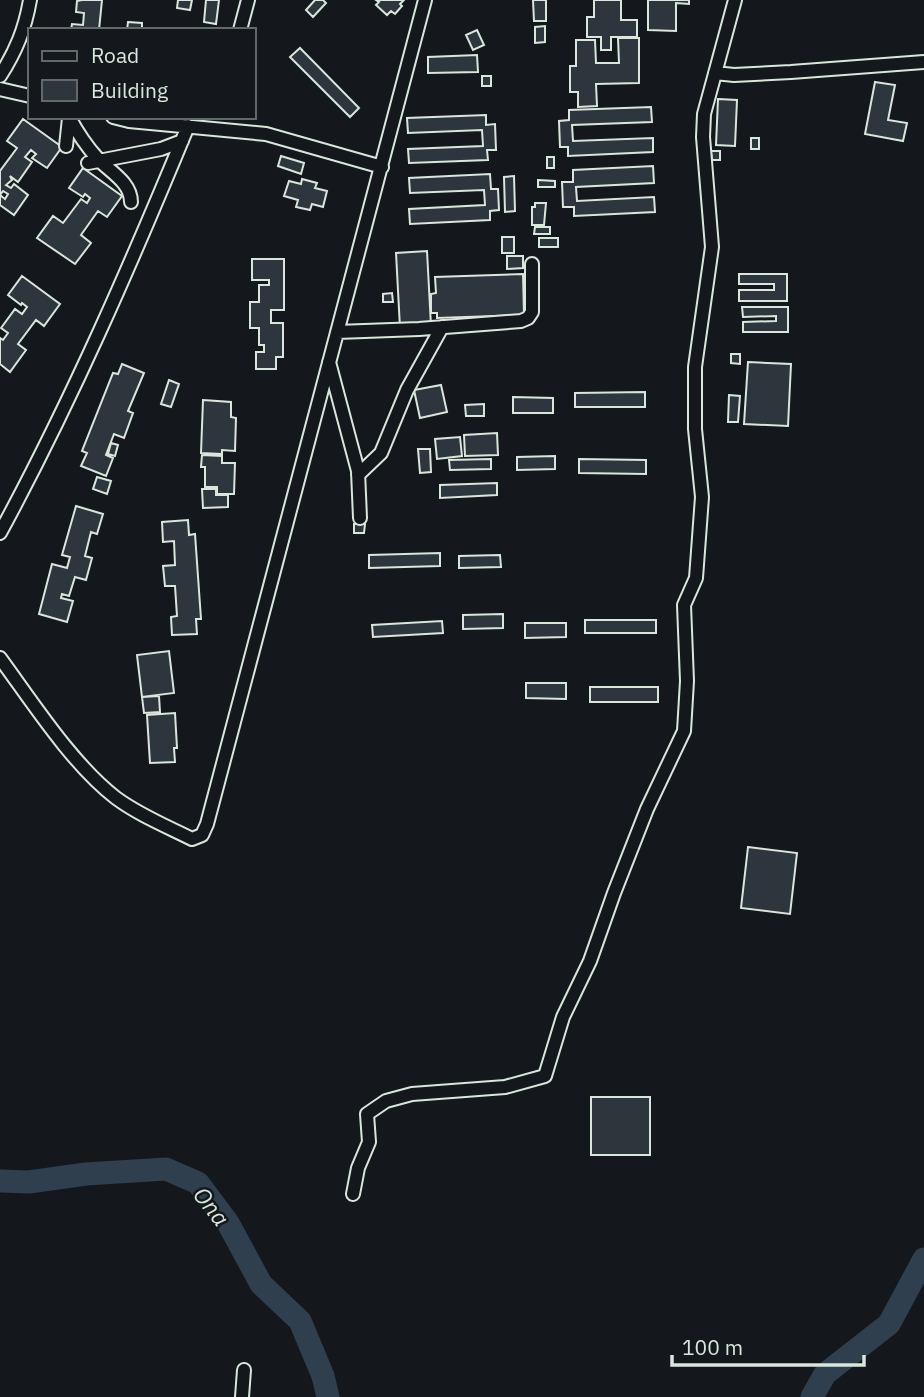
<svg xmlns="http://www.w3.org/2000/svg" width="924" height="1397" viewBox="0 0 924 1397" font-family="'IBM Plex Sans',sans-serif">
  <rect width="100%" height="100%" fill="#14181c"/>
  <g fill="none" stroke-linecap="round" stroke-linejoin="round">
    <path stroke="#2f3f4d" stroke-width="23" d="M0,1181L29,1182L86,1174L166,1169L198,1183L228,1223L261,1284L300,1321L323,1376L328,1397
      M812,1397L825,1374L889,1324L924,1259"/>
  </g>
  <path fill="#2c363c" stroke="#d8e6dc" stroke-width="2" d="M82,0H102L99,30H71L72,24L83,25L84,13L76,12L77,1Z
    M178,0H192L190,10L177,8Z
    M206,0H219L216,24L204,22Z
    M315,0H323L326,3L313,17L306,10Z
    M376,0H404L400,4L402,6L395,14L391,11L387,15L376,5L379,2Z
    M533,0H546V21H534Z
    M594,0H621V20H637V37H611V50H601V37H587V17H594Z
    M648,0H689V4L676,3V31L648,30Z
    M128,22L142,23V30H127Z
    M545,26V42L535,43V27Z
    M477,30L484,45L473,50L466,35Z
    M618,38H639V83L596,84L597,106L578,107V92H570V66H576V40H595L596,63H619Z
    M300,48L359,108L350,117L290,57Z
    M477,55L478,72L428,73V57Z
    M482,76H491V86H482Z
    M875,82L895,85L888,120L907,123L903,141L865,134Z
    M718,99L737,100L735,146L716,145Z
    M651,107L652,122L572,125L573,141L653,138V152L568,156V147H560L559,121L569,120V110Z
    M486,115V125L495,124L496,150H487L488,160L409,163L408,149L483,146L482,130L408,133L407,118Z
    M23,119L62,147L47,168L32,158L36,154L31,150L25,157L32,162L18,182L10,176L12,180L6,185L11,188L14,184L28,195L14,215L0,205V195L5,199L8,194L3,191L0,195V171L17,148L7,141Z
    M751,138H759V149H751Z
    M711,151H720V160H712Z
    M281,156L304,163L301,174L278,166Z
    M547,157H554V168H547Z
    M653,166L654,183L576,187L577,201L654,197L655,212L574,216V207H563L562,182H573V170Z
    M83,168L122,196L107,217L98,211L81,235L91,243L75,264L37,238L53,216L63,223L81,199L87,203L90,198L85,194L83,197L69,188Z
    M490,174L491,189H498L499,210L490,211V220L410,224L409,209L485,205L484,190L410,193L409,178Z
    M514,176L515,211L505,212L504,177Z
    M302,179L317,183L315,188L327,191L323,207L312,204L310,210L296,207L298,200L284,196L289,181L301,184Z
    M538,180L555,181V187H538Z
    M535,203H546L544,225H532V207H535Z
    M535,227H550V234H534Z
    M502,237H514V253H502Z
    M539,238H558V247H539Z
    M427,251L431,326L400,328L396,253Z
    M507,256H523V268L507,269Z
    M252,259H284V310H271V323H283V357H276V369H256V352H264V345H259V328H250V302H259V285H269V280H252Z
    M523,274L524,315L437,318V313H431V294L436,293L435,277Z
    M739,274H787V301H739V290H774V284H739Z
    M22,276L60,304L44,326L36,320L18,344L26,350L10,372L0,364V338L3,340L8,333L1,328L15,309L22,314L27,307L22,303L21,305L8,295Z
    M392,293L393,302H383V294Z
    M742,307H788V332H743V322L776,321V316L743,317Z
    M731,354H740V364L731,363Z
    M748,362L791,364L788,426L744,424Z
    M122,364L144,373L128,411L133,413L124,438L114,434L106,455L113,458L106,476L81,466L87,453L82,451L113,373L118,374Z
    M169,380L179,384L171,407L161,404Z
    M441,385L447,412L420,418L414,390Z
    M645,392V407H575V393Z
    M729,395L740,396L738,422H728Z
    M513,397L553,398V413H513Z
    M203,400L231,402V417L236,418L235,451L222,450V454L201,453Z
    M484,404V416H466L465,405Z
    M497,433L498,455L465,456L464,435Z
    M460,437L462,456L437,459L435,439Z
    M111,443L118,445L115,456L108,454Z
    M418,449H430L431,472L420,473Z
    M202,455L222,456V463H235L234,494H217V487H205V467H201Z
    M555,456V469L517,470V457Z
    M491,459V469L450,470L449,460Z
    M579,459L646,460V474L579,473Z
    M97,477L111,481L107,494L93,489Z
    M497,483V495L440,498V485Z
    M202,489H216V495H228V507L203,508Z
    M76,506L103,514L97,534L91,532L85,556L92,558L86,580L75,577L69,596L62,594L61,598L73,601L67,622L39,614L52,564L67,568L70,557L62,555Z
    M188,520L189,535L195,534L201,619H196L197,634L172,635L171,617L177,616L175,586H165L163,566L175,565L174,541L163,542L162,522Z
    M354,524H365L364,533H354Z
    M440,553V566L369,568V555Z
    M500,555L501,567L459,568V556Z
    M503,614V628L463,629V615Z
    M585,620H656V633H585Z
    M442,621L443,633L373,637L372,625Z
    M525,623H566V637L525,638Z
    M169,651L174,693L142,697L137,655Z
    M526,683H566V699L526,698Z
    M590,687H658V702H590Z
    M159,696L160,712L144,713L142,697Z
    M175,713L177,748H174L175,762L150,763L147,715Z
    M748,847L797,853L790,914L741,908Z
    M591,1097H650V1155H591Z"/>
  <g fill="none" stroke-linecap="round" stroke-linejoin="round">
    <g stroke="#d8e6dc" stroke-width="16">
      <path id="minor" d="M240,30L248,0
        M715,73L734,75L791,72L924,62
        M0,76C16,51 25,29 30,0
        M0,89L30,96
        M69,117C77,132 87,147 98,159C109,171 131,182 131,202
        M113,117L129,121L266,134L382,167
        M66,146L69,118
        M88,163L161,149L182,141
        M337,332L419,329L521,321L528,318L532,312V264
        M329,362L358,471L360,518
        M358,475L381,453L407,390L442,327
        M0,533C71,402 131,264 188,126
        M0,658C33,703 72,764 116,798C139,815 166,826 192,839L202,835L207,824L425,0
        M353,1194L358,1168L369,1142L367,1114L386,1101L412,1094L505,1087L545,1076L563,1017L590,961L614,893L647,809L684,731L687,681L684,605L696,578L702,497L695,429V367L712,247L703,137L704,114L735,0
        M242,1397L244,1370"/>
    </g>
    <use href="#minor" stroke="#14181c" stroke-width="12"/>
  </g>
  <g text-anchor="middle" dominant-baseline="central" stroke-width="5" stroke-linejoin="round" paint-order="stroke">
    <g font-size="23" font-style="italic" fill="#d8e6dc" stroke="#14181c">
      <text transform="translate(212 1206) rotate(52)">Ona</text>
    </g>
  </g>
  <rect x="28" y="28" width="228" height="91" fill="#14181c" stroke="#626a69" stroke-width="2"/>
  <rect x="42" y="51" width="35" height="10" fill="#14181c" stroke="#626a69" stroke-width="2"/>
  <text x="91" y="63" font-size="21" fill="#d8e6dc">Road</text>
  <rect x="42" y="80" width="35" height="21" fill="#2c363c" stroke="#626a69" stroke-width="2"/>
  <text x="91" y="98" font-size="21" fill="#d8e6dc">Building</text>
  <path d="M672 1355v10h192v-10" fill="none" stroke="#d8e6dc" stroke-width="3.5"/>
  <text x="682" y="1355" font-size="21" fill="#d8e6dc" stroke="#14181c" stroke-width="5" paint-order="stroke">100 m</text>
</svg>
